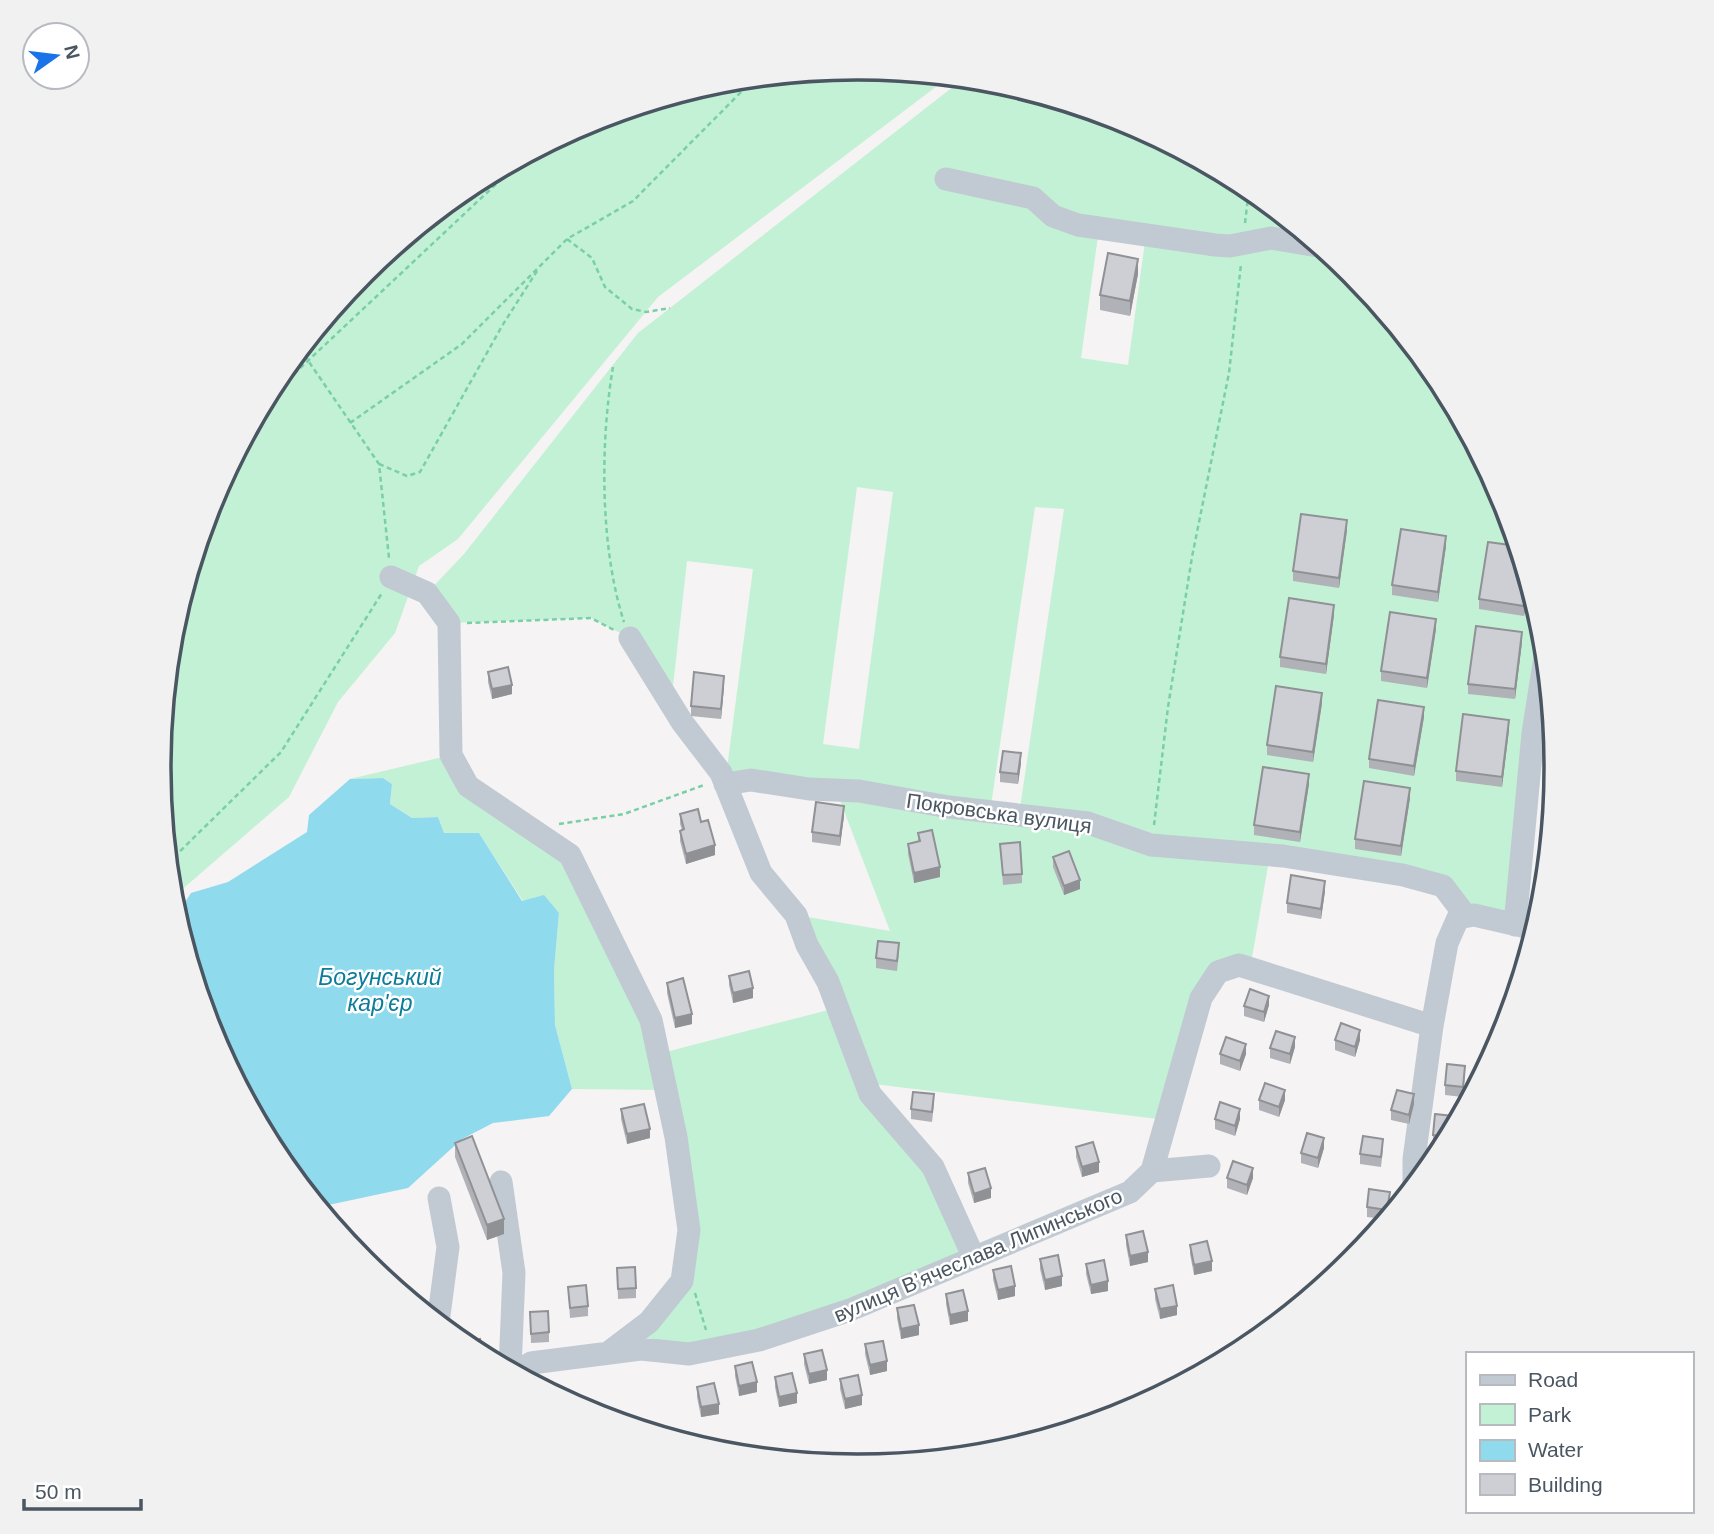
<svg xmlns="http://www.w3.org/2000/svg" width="1714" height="1534" viewBox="0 0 1714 1534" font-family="Helvetica,sans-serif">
  <rect width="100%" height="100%" fill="#f5f3f3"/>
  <path fill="#c3f1d5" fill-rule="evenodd" d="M857,68L949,77L658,297L458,539L419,566L395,633L338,702L289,797L171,899L158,767L172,630L212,499L276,378L363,273L469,186L590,121L721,82Z
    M963,79L994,82L1125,122L1246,186L1351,273L1438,379L1503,500L1542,631L1545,657L1515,925L1465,915L1442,886L1270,855L1250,969L1218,972L1166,1120L866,1083L901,1131L974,1258L760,1340L608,1353L682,1281L689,1230L666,1090L572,1089L555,1025L554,970L559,913L523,901L479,833H444L438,817L412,818L390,804L392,784L383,778L350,779L451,755L468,786L570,855L658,1054L836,1008L796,915L890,931L836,790L725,784L753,569L687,561L671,704L630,638L591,618L449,623L427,593L464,554L638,333ZM1098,236L1145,242L1128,365L1081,358ZM857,487L893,492L859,749L823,744ZM1035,507L1064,509L1019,815L990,812Z"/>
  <path fill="#90daee" d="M383,778L392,784L390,804L412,818L438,817L444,833H479L522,901L544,895L559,913L554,970L555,1025L572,1089L549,1116L493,1123L462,1139L408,1188L319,1207L276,1155L211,1034L176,916L191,893L228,882L307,832L309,815L350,779Z"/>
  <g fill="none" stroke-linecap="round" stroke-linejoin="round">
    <path stroke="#7ad0a6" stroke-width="2.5" stroke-dasharray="5 3.5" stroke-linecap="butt" d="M1245,223L1249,189
      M567,239L592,258L605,287L632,309L646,312L670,308
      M302,347L307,359L379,464L389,558
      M613,367C600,443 600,548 624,622
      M263,403L527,155
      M350,423L462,344L567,239L633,201L755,78
      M379,464L407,476L420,472L502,326L537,271
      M467,623L591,618L614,630
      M559,824L624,814L704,785
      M1154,825L1168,707L1192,557L1229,373L1241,264
      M168,863L281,752L382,593
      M695,1293L706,1330"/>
    <path stroke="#c1cad2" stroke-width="23" d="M946,179L1033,198L1053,216L1078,225L1215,245L1230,246L1271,238L1318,246
      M391,577L427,593L449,623L451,755L468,786L570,855L651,1020L676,1137L689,1230L682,1281L649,1322L608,1353
      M630,638L682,722L721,773L761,873L796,915L807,945L828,982L870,1094L933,1167L974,1258
      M1533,733L1545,657
      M725,784L751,780L809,789L859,791L949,807L1088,823L1151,845L1283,856L1403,875L1443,886L1465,915
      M1515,925L1533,733L1551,723
      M1152,1171L1209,1166
      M501,1182L514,1273L510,1370
      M1414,1184V1159L1432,1026
      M438,1323L448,1247L439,1198
      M516,1373L531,1363L641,1349L689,1354L759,1340L850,1310L1130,1192L1152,1171L1201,998L1218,972L1239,965L1432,1026L1447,943L1458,918L1474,915L1535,929"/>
  </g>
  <path fill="#b0b2b7" d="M1138,274L1130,316L1100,310V295Z
    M1347,530L1339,588L1293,581V571Z
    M1446,546L1438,602L1392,595V585Z
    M1529,585L1524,616L1479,609V599Z
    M1334,615L1326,674L1280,667V657Z
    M1436,629L1427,688L1381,681V671Z
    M1522,642L1515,699L1468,694V684Z
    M488,672L512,694L492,699L488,682Z
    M724,686L721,719L691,716V706Z
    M1322,703L1313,762L1267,755V745Z
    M1424,717L1414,776L1369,768V759Z
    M1509,730L1502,787L1456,781V771Z
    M1553,736L1556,766L1551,765Z
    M1021,763L1018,784L1000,782V772Z
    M1309,784L1300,842L1254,835V825Z
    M1410,798L1401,856L1355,849V839Z
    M680,814L701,822L715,855L686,864L680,841V831L682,830L680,824Z
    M844,816L840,846L812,842V832Z
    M918,833L940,877L914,883L908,854V844L918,842Z
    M1000,844L1022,874V883L1003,885Z
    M1053,857L1080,889L1064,895L1053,867Z
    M1325,891L1321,919L1287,913V903Z
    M899,953L897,971L876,968V958Z
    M729,976L753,998L733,1003L729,985Z
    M667,983L692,1024L675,1028L667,993Z
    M1269,1005L1264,1022L1244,1016V1006Z
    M1335,1040H1360L1355,1057L1335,1050Z
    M1295,1047L1290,1064L1270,1058V1048Z
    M1220,1054H1246L1240,1071L1220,1064Z
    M1465,1076L1463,1097L1445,1095V1085Z
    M1259,1100H1285L1279,1117L1259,1110Z
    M934,1104L932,1122L911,1119V1109Z
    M1414,1104L1409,1124L1391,1120V1110Z
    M621,1109L650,1138L627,1144L621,1119Z
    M1215,1119H1240L1235,1136L1215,1129Z
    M1453,1127L1443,1146L1433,1145V1135Z
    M455,1143L504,1234L487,1240L455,1157Z
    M1076,1147L1099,1172L1082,1177L1076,1157Z
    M1324,1148L1318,1168L1301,1163V1153Z
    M1383,1149L1381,1167L1360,1164V1154Z
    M968,1173L991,1198L974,1203L968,1183Z
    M1227,1178H1253L1247,1195L1227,1188Z
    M1390,1202L1388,1216L1385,1219L1367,1217V1207Z
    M1126,1235L1148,1262L1130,1266L1126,1245Z
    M1190,1245L1212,1271L1194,1275L1190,1254Z
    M1040,1259L1062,1286L1045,1290L1040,1269Z
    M1086,1264L1108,1291L1091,1294L1086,1274Z
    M617,1268L636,1288V1298L618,1299Z
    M993,1270L1015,1296L998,1300L993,1279Z
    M568,1287L588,1306V1316L570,1318Z
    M1155,1289L1177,1315L1160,1319L1155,1299Z
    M946,1294L968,1321L950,1325L946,1304Z
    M897,1308L919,1335L901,1339L897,1318Z
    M530,1312L549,1332V1342L531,1343Z
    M865,1344L887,1371L870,1375L865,1354Z
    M804,1354L827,1380L809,1384L804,1364Z
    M735,1366L757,1392L739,1396L735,1376Z
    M775,1377L797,1403L779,1407L775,1387Z
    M840,1379L862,1405L845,1409L840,1389Z
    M697,1387L719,1414L701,1417L697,1397Z"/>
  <path fill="#909195" d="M1138,259V274L1130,316V301Z
    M1347,520V530L1339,588V578Z
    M1446,536V546L1438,602V592Z
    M1528,582L1529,585L1524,616V606Z
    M1334,605V615L1326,674V664Z
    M1436,619V629L1427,688V678Z
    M1522,632V642L1515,699V689Z
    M724,676V686L721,719V709Z
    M512,685V694L492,699V689Z
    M1322,693V703L1313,762V752Z
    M1424,707V717L1414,776V766Z
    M1509,720V730L1502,787V777Z
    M1021,753V763L1018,784V774Z
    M1309,774V784L1300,842V832Z
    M1410,788V798L1401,856V846Z
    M844,806V816L840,846V836Z
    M715,845V855L686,864V854Z
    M940,867V877L914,883V873Z
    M1080,880V889L1064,895V886Z
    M1325,881V891L1321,919V909Z
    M753,988V998L733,1003V993Z
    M1269,996V1005L1264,1022V1012Z
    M692,1014V1024L675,1028V1018Z
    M1360,1030V1040L1355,1057V1047Z
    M1295,1037V1047L1290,1064V1054Z
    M1246,1044V1054L1240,1071V1061Z
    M1285,1090V1100L1279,1117V1107Z
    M1414,1094V1104L1409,1124V1115Z
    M1240,1109V1119L1235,1136V1126Z
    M650,1129V1138L627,1144V1134Z
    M1324,1138V1148L1318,1168V1158Z
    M1099,1162V1172L1082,1177V1167Z
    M1253,1168V1178L1247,1195V1185Z
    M991,1188V1198L974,1203V1194Z
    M504,1219V1234L487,1240V1225Z
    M1148,1252V1262L1130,1266V1256Z
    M1212,1261V1271L1194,1275V1265Z
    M1062,1276V1286L1045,1290V1280Z
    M1108,1281V1291L1091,1294V1285Z
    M1015,1286V1296L998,1300V1290Z
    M1177,1306V1315L1160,1319V1309Z
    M968,1311V1321L950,1325V1315Z
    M919,1325V1335L901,1339V1329Z
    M887,1361V1371L870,1375V1365Z
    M827,1370V1380L809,1384V1374Z
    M757,1382V1392L739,1396V1386Z
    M797,1393V1403L779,1407V1397Z
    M862,1395V1405L845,1409V1399Z
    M719,1404V1414L701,1417V1407Z"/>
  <path fill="#cdcfd5" stroke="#909195" stroke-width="2" d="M1108,253L1138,259L1130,301L1100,295Z
    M1301,514L1347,520L1339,578L1293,571Z
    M1401,529L1446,536L1438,592L1392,585Z
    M1488,542L1517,546L1528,582L1524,606L1479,599Z
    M1289,598L1334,605L1326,664L1280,657Z
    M1390,612L1436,619L1427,678L1381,671Z
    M1476,626L1522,632L1515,689L1468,684Z
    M508,667L512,685L492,689L488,672Z
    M694,672L724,676L721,709L691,706Z
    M1276,686L1322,693L1313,752L1267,745Z
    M1378,700L1424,707L1414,766L1369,759Z
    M1463,714L1509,720L1502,777L1456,771Z
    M1553,736L1555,755H1551Z
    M1003,751L1021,753L1018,774L1000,772Z
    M1263,767L1309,774L1300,832L1254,825Z
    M1364,781L1410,788L1401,846L1355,839Z
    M816,802L844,806L840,836L812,832Z
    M698,809L701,822L708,820L715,845L686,854L680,831L684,829L680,814Z
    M932,830L940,867L914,873L908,844L920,841L918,833Z
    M1020,842L1022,874L1003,875L1000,844Z
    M1069,851L1080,880L1064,886L1053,857Z
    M1291,875L1325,881L1321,909L1287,903Z
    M878,941L899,943L897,961L876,958Z
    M749,971L753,988L733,993L729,976Z
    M683,978L692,1014L675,1018L667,983Z
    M1250,989L1269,996L1264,1012L1244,1006Z
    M1341,1023L1360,1030L1355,1047L1335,1040Z
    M1276,1031L1295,1037L1290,1054L1270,1048Z
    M1226,1037L1246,1044L1240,1061L1220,1054Z
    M1447,1064L1465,1066L1463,1087L1445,1085Z
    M1265,1083L1285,1090L1279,1107L1259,1100Z
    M1397,1090L1414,1094L1409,1115L1391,1110Z
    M913,1092L934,1094L932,1112L911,1109Z
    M1220,1102L1240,1109L1235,1126L1215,1119Z
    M644,1104L650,1129L627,1134L621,1109Z
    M1435,1114L1453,1116L1452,1129L1448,1136L1433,1135Z
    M1307,1133L1324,1138L1318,1158L1301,1153Z
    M472,1136L504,1219L487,1225L455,1143Z
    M1363,1136L1383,1139L1381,1157L1360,1154Z
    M1093,1142L1099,1162L1082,1167L1076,1147Z
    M1233,1161L1253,1168L1247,1185L1227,1178Z
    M985,1168L991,1188L974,1194L968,1173Z
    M1369,1189L1390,1192L1387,1210L1367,1207Z
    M1143,1231L1148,1252L1130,1256L1126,1235Z
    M1207,1241L1212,1261L1194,1265L1190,1245Z
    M1058,1255L1062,1276L1045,1280L1040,1259Z
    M1104,1260L1108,1281L1091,1285L1086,1264Z
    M1011,1266L1015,1286L998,1290L993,1270Z
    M635,1267L636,1288L618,1289L617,1268Z
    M586,1285L588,1306L570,1308L568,1287Z
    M1173,1285L1177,1306L1160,1309L1155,1289Z
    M963,1290L968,1311L950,1315L946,1294Z
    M914,1305L919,1325L901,1329L897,1308Z
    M548,1311L549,1332L531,1334L530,1312Z
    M480,1339L483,1356L468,1348L462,1343Z
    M883,1341L887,1361L870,1365L865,1344Z
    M822,1350L827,1370L809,1374L804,1354Z
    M752,1362L757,1382L739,1386L735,1366Z
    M792,1373L797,1393L779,1397L775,1377Z
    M858,1375L862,1395L845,1399L840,1379Z
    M714,1383L719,1404L701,1407L697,1387Z"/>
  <g text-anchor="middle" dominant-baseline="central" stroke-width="5" stroke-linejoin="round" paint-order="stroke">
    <g font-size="21" fill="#4a5661" stroke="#fff">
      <text transform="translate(999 813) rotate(8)">Покровська вулиця</text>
      <text transform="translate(978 1255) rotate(-23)">вулиця Вʼячеслава Липинського</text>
    </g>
    <g font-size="23" font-style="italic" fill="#0c7c9b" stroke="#fff">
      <text x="380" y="977">Богунський<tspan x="380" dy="26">кар'єр</tspan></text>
    </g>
  </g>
  <path d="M0 0H1714V1534H0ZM857 80H858A686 686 0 0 1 1544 766V768A686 686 0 0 1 858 1454H857A686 686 0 0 1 171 768V766A686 686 0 0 1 857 80Z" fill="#f1f1f2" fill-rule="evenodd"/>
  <path fill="none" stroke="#4a5661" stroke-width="3.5" d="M857 80H858A686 686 0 0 1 1544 766V768A686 686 0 0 1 858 1454H857A686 686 0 0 1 171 768V766A686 686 0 0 1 857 80Z"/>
  <rect x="1466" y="1352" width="228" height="161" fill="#ffffff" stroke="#b7bbc0" stroke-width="2"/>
  <rect x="1480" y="1375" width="35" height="10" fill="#c1cad2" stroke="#b7bbc0" stroke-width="2"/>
  <text x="1528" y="1387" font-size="21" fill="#4a5661">Road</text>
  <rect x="1480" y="1404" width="35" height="21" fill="#c3f1d5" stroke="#b7bbc0" stroke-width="2"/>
  <text x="1528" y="1422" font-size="21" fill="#4a5661">Park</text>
  <rect x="1480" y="1440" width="35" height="21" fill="#90daee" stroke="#b7bbc0" stroke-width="2"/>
  <text x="1528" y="1457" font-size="21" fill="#4a5661">Water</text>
  <rect x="1480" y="1474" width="35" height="21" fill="#cdcfd5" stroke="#b7bbc0" stroke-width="2"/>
  <text x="1528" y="1492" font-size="21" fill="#4a5661">Building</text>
  <g transform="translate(56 56) rotate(76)"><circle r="33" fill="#ffffff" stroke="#b7bbc0" stroke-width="2"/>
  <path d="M0-5L12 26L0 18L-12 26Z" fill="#1a73e8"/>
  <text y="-10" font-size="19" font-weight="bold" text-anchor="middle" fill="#4a5661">N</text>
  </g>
  <path d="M24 1499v10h117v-10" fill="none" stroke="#4a5661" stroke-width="3.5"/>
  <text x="35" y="1499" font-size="21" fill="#4a5661" stroke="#ffffff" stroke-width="5" paint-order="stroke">50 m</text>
</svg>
